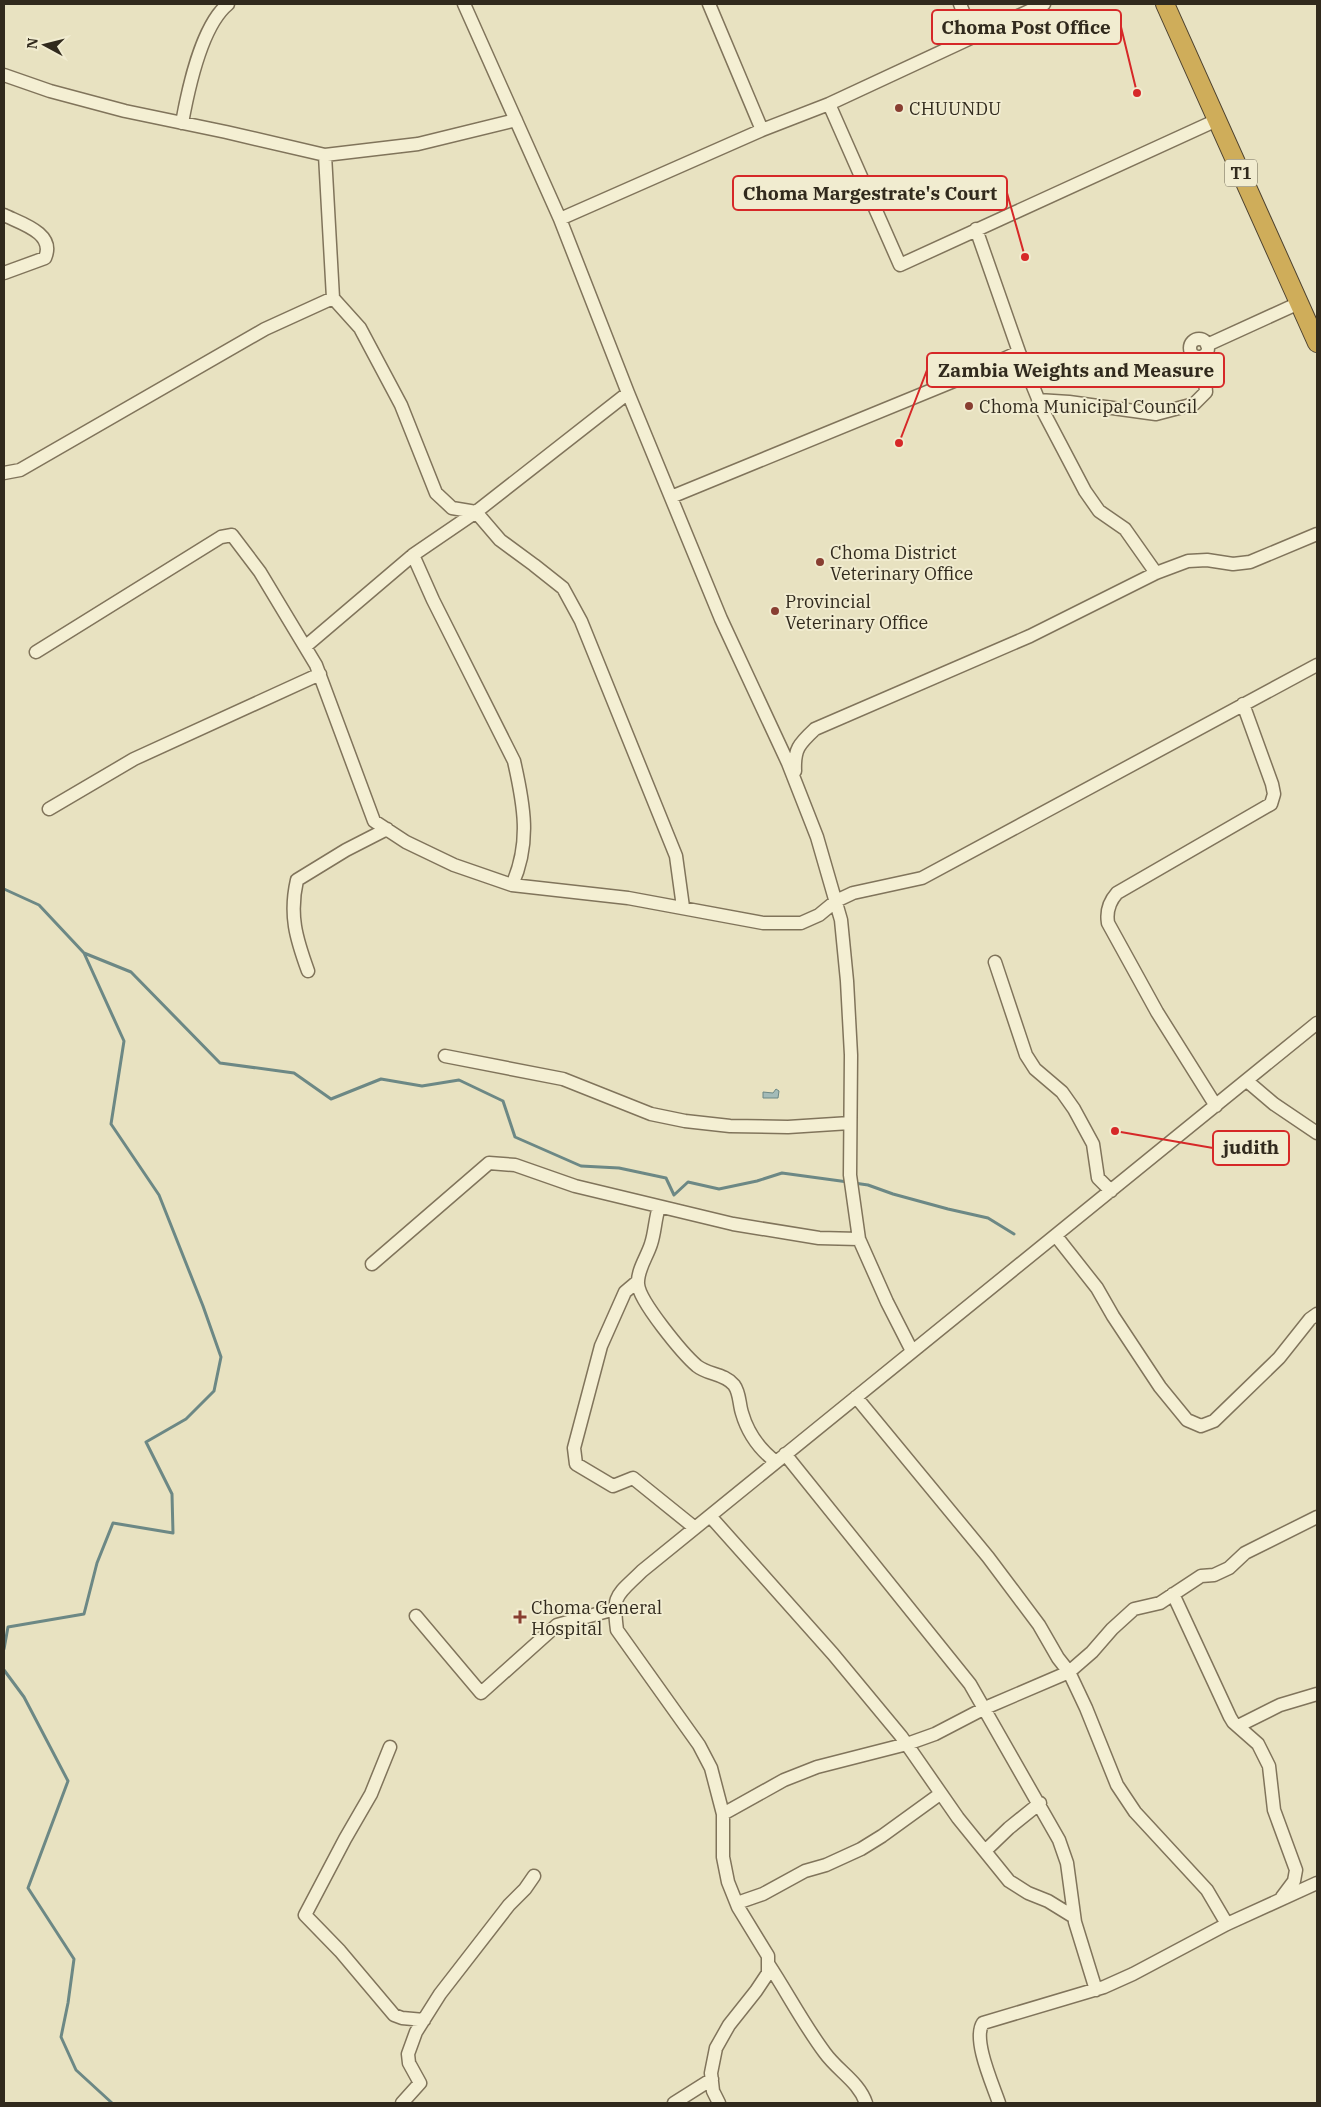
<svg xmlns="http://www.w3.org/2000/svg" width="1321" height="2107" viewBox="0 0 1321 2107" font-family="'IBM Plex Serif',serif">
  <rect width="100%" height="100%" fill="#e8e2c1"/>
  <path fill="#a3bbb8" stroke="#6c8885" d="M776,1089L779,1091L778,1098H763V1092L773,1093Z"/>
  <g fill="none" stroke-linecap="round" stroke-linejoin="round">
    <path stroke="#6c8885" stroke-width="3" d="M4,889L39,905L84,953L131,972L220,1063L294,1073L331,1099L381,1079L422,1086L459,1080L503,1101L515,1137L581,1166L619,1168L666,1178L674,1195L688,1182L719,1189L757,1181L782,1173L848,1182
      M854,1183L868,1185L893,1194L948,1209L988,1218L1014,1234
      M4,1649L8,1627L84,1614L97,1563L113,1523L173,1533L172,1494L146,1442L186,1419L214,1391L221,1357L203,1306L159,1195L111,1124L124,1041L84,953
      M4,1670L24,1697L68,1781L28,1888L74,1959L68,2003L61,2037L76,2070L112,2103"/>
    <g stroke="#80745b" stroke-width="15">
      <path id="minor" d="M464,4L560,219L628,393L721,619L788,763L817,837L841,920L847,981L851,1055L850,1175L859,1239L887,1302L912,1351
        M709,4L762,130
        M960,4L973,36
        M4,75L50,91L125,111L226,132L325,155L418,144L516,120
        M829,104L900,265L1217,120
        M182,123C188,90 201,26 228,4
        M325,155L333,298
        M4,215C20,223 56,233 45,258L4,273
        M560,219L762,130L829,104L1044,4
        M1190 348a9 9 0 1 1 18 0a9 9 0 1 1-18 0Z
        M1207,345L1299,303
        M1019,352L1043,411L1085,491L1099,511L1125,529L1156,573
        M1038,400L1069,402L1156,414L1194,404L1206,392L1203,356
        M4,473L20,470L265,329L333,298L360,328L401,405L436,493L452,508L476,512L500,540L534,565L563,588L581,621L676,856L683,907
        M671,497L954,381L1019,352L976,229
        M413,555L433,600L514,761C524,805 531,843 512,885
        M306,646L413,555L476,512L628,393
        M36,652L221,537L232,535L260,572L316,665L374,821L406,842L454,865L512,885L628,898L763,923H801L819,915L836,901L853,893L922,878L1317,665
        M795,771C794,749 799,744 815,729L1030,636L1156,573L1188,561L1207,560L1233,564L1250,562L1317,534
        M49,809L134,759L320,674
        M995,962L1026,1055L1035,1069L1062,1092L1074,1109L1093,1144L1098,1178L1111,1191
        M308,971C296,938 289,915 297,880L346,850L387,829
        M445,1056L563,1079L651,1114L685,1121L730,1126L788,1127L850,1123
        M1247,1081L1274,1104L1317,1133
        M1216,1106L1157,1012L1108,923C1106,911 1109,902 1117,893L1271,804L1274,794L1272,784L1243,704
        M659,1207C655,1219 655,1232 651,1244C647,1257 637,1270 638,1284C639,1301 683,1354 697,1366C708,1375 724,1373 734,1385C740,1393 739,1404 742,1413C748,1434 759,1449 776,1462
        M1056,1236L1097,1288L1113,1316L1160,1387L1187,1420L1201,1426L1214,1421L1279,1358L1310,1319L1317,1314
        M372,1264L489,1163L515,1165L575,1186L733,1224L819,1238L859,1239
        M638,1281L625,1292L601,1346L574,1448L576,1464L613,1486L633,1478L695,1528
        M856,1397L988,1557L1039,1625L1058,1658L1069,1672L1086,1708L1117,1785L1135,1812L1207,1890L1227,1924
        M785,1454L970,1684L1059,1840L1067,1863L1075,1922L1096,1990
        M710,1516L833,1654L901,1736L958,1818L1009,1881L1028,1893L1048,1901L1074,1917
        M1173,1594L1230,1717L1233,1722L1258,1744L1269,1766L1274,1810L1296,1870L1294,1881L1282,1897
        M416,1616L481,1693L557,1625L615,1609
        M1238,1726L1280,1705L1317,1694
        M390,1747L371,1794L345,1839L305,1915L340,1951L394,2015L402,2018L424,2020
        M723,1814L784,1780L817,1767L907,1744L935,1734L985,1708L1069,1672L1092,1652L1112,1629L1134,1609L1160,1603L1201,1576L1214,1575L1229,1568L1245,1553L1317,1517
        M985,1851L1009,1828L1040,1803
        M737,1903L763,1894L805,1871L826,1865L861,1849L882,1836L940,1794
        M769,1965C788,1994 804,2025 825,2053C838,2071 859,2082 866,2103
        M402,2103L420,2083L409,2063L408,2054L416,2032L440,1994L509,1905L525,1889L534,1876
        M674,2103L712,2079
        M719,2103L713,2091L711,2073L716,2048L729,2025L756,1991L768,1973V1956L738,1907L728,1882L723,1857V1814L711,1768L699,1745L617,1630C612,1593 617,1596 642,1571L1317,1023
        M999,2103C993,2085 972,2039 983,2023L1104,1987L1133,1974L1227,1924L1317,1883"/>
    </g>
    <g stroke="#4e422f" stroke-width="20">
      <path id="highway" d="M1165,4L1317,343"/>
    </g>
    <use href="#minor" stroke="#f4efd3" stroke-width="12"/>
    <use href="#highway" stroke="#cfad5a" stroke-width="18"/>
  </g>
  <g fill="#883e31" stroke="#f1ecd0" stroke-width="2">
    <circle cx="899" cy="108" r="5"/>
    <circle cx="969" cy="406" r="5"/>
    <circle cx="820" cy="562" r="5"/>
    <circle cx="775" cy="611" r="5"/>
    <path d="M517.5 1609.5h5v5h5v5h-5v5h-5v-5h-5v-5h5z"/>
  </g>
  <g text-anchor="middle" dominant-baseline="central" stroke-width="4" stroke-linejoin="round" paint-order="stroke">
    <rect fill="#f1ecd0" stroke="#6b6453" stroke-width="1" x="1225" y="159.5" width="32" height="27" rx="4"/>
    <g font-size="16" font-weight="bold" fill="#312a1d">
      <text x="1241" y="173">T1</text>
    </g>
    <g font-size="18" fill="#312a1d" stroke="#f1ecd0" text-anchor="start">
      <text x="909" y="108">CHUUNDU</text>
      <text x="979" y="406">Choma Municipal Council</text>
      <text x="830" y="552">Choma District<tspan x="830" dy="21">Veterinary Office</tspan></text>
      <text x="785" y="601">Provincial<tspan x="785" dy="21">Veterinary Office</tspan></text>
      <text x="531" y="1607">Choma General<tspan x="531" dy="21">Hospital</tspan></text>
    </g>
  </g>
  <path fill="none" stroke="#d62828" stroke-width="2" d="M1137 93L1121 27M1025 257L1007 193M899 443L927 370M1115 1131L1213 1148"/>
  <g fill="#d62828" stroke="#f1ecd0" stroke-width="2">
    <circle cx="1137" cy="93" r="5"/>
    <circle cx="1025" cy="257" r="5"/>
    <circle cx="899" cy="443" r="5"/>
    <circle cx="1115" cy="1131" r="5"/>
  </g>
  <g fill="#f1ecd0" stroke="#d62828" stroke-width="2">
    <rect x="932" y="10" width="189" height="34" rx="5"/>
    <rect x="733" y="176" width="274" height="34" rx="5"/>
    <rect x="927" y="353" width="297" height="34" rx="5"/>
    <rect x="1213" y="1131" width="76" height="34" rx="5"/>
  </g>
  <g font-size="19" text-anchor="middle" font-weight="bold" fill="#312a1d">
    <text x="1026" y="34">Choma Post Office</text>
    <text x="870" y="200">Choma Margestrate's Court</text>
    <text x="1076" y="377">Zambia Weights and Measure</text>
    <text x="1251" y="1154">judith</text>
  </g>
  <rect width="1321" height="2107" fill="none" stroke="#312a1d" stroke-width="10"/>
  <g transform="translate(45 45) rotate(277)" stroke="#f1ecd0" stroke-width="4" paint-order="stroke">
  <path d="M0-4L9 19L0 12L-9 19Z" fill="#312a1d"/>
  <text y="-8" font-size="14" font-weight="bold" text-anchor="middle" fill="#312a1d">N</text>
  </g>
</svg>
